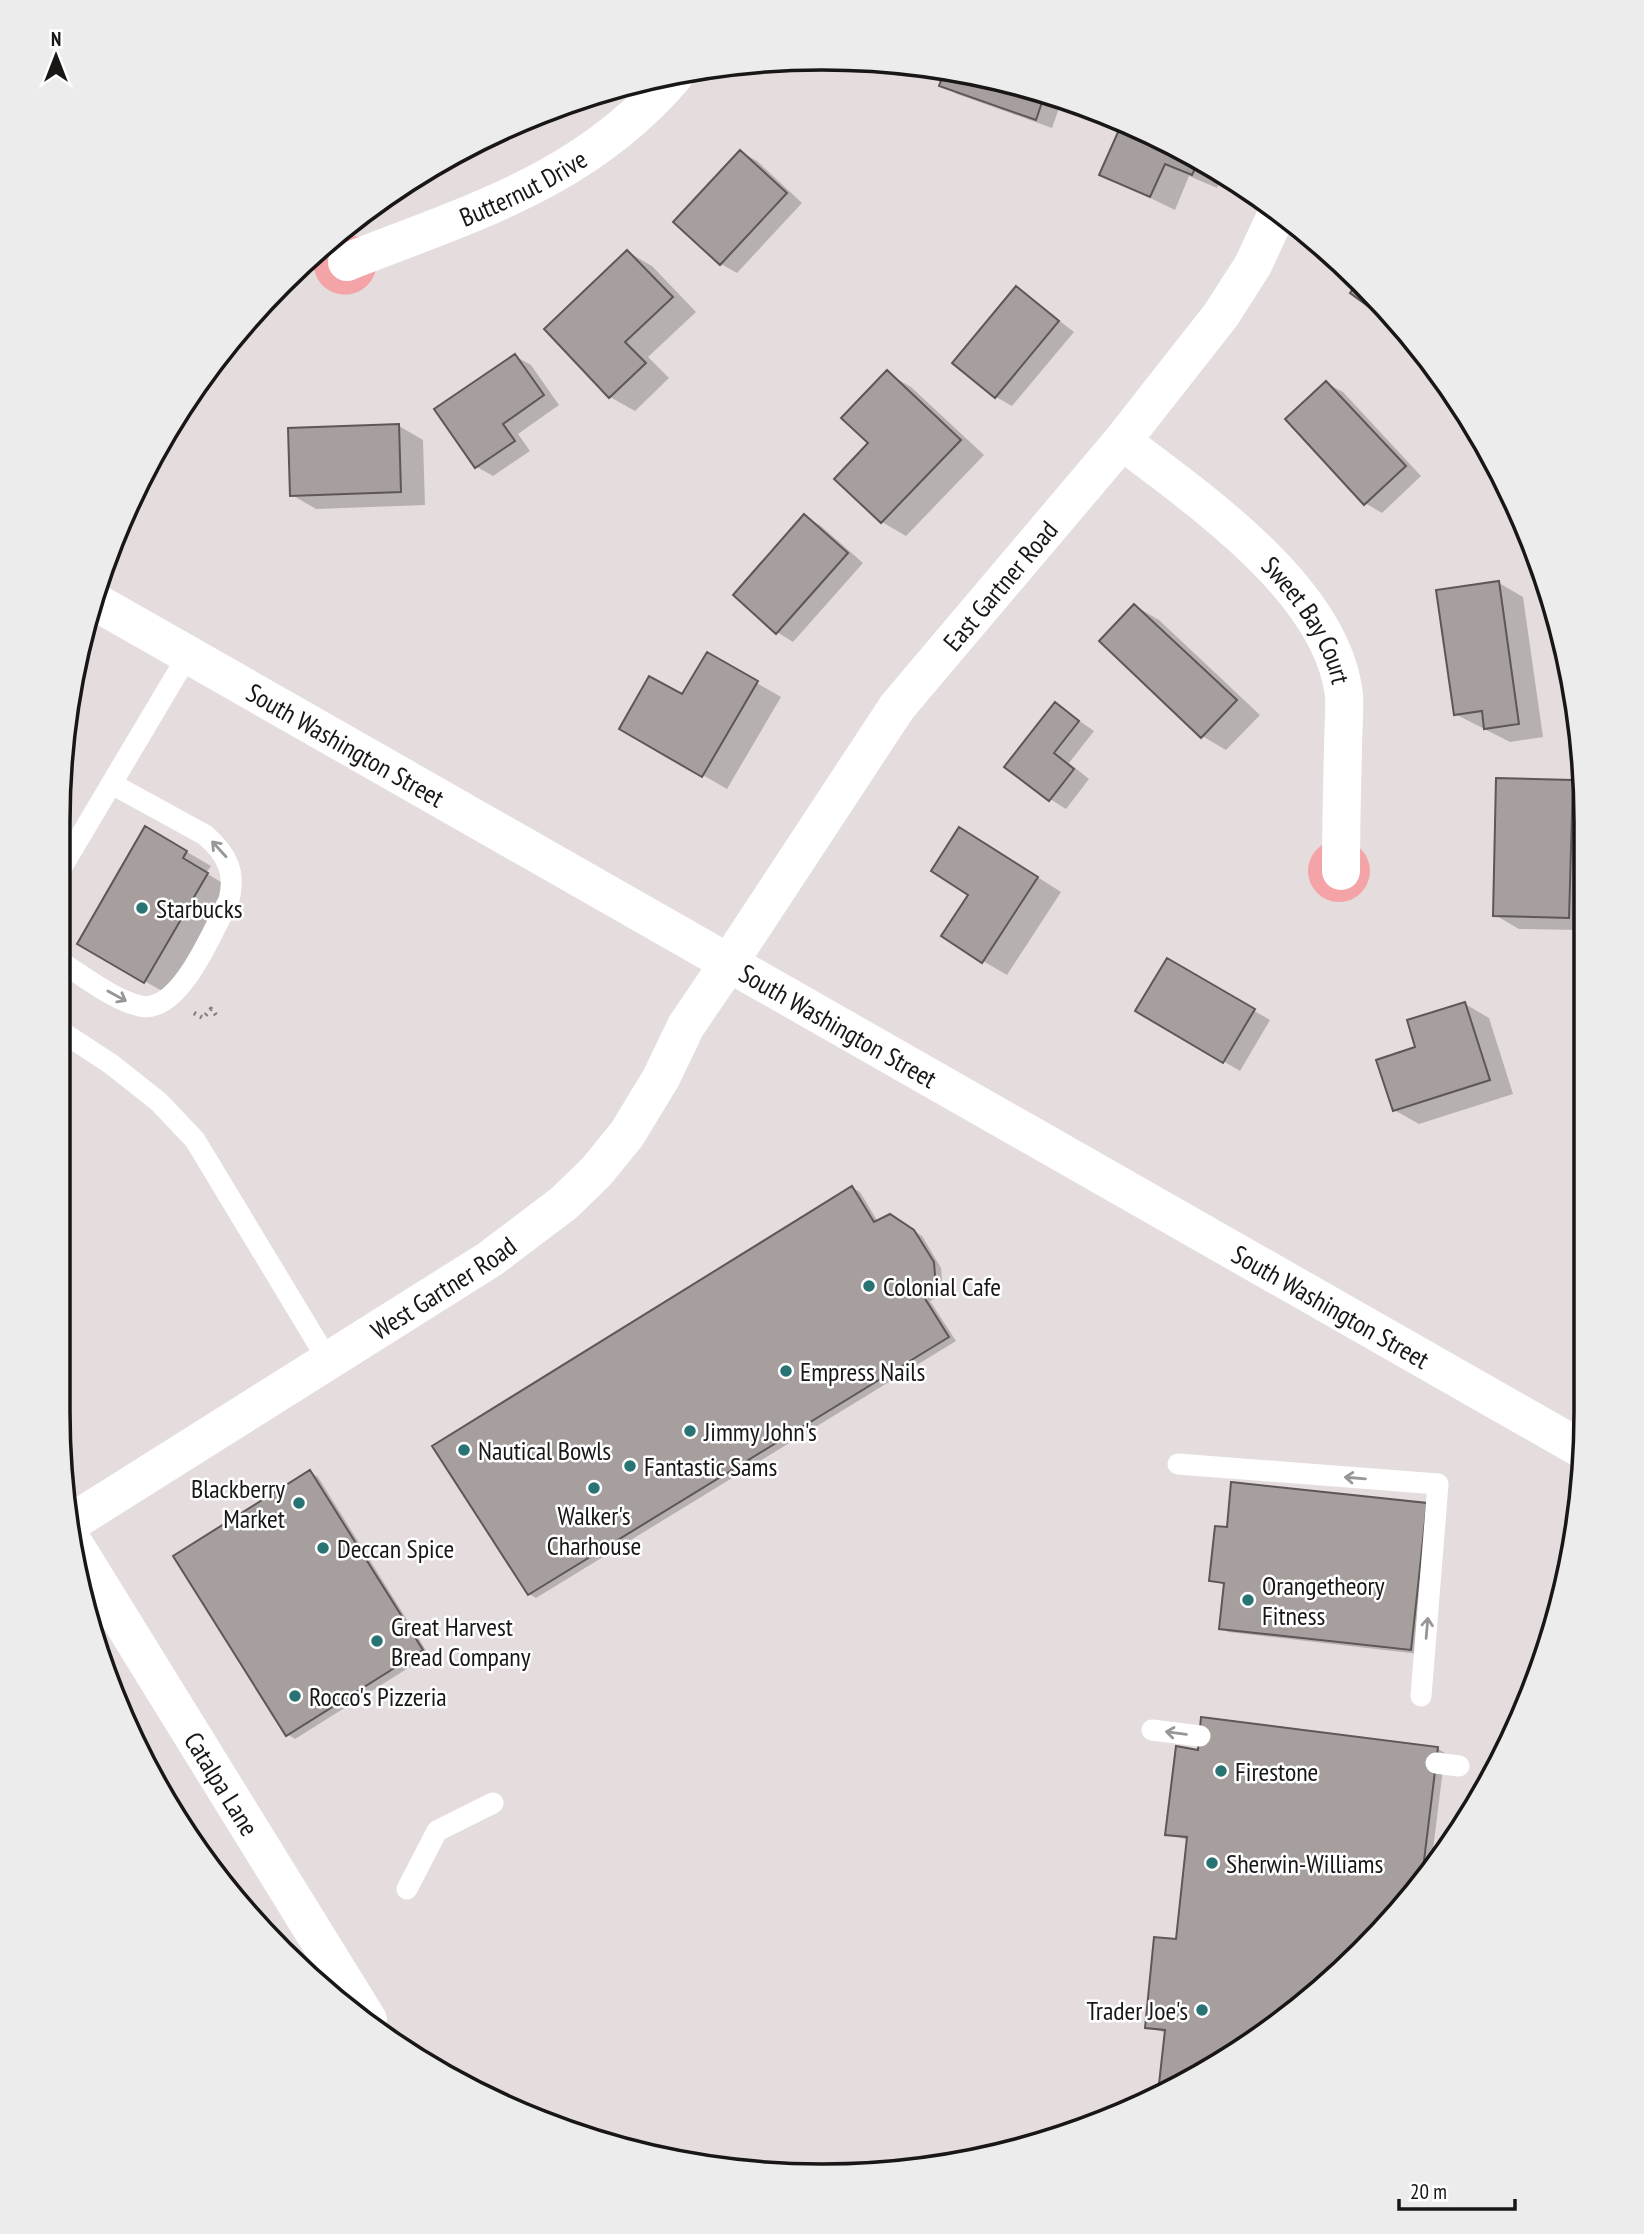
<svg xmlns="http://www.w3.org/2000/svg" width="1644" height="2234" viewBox="0 0 1644 2234" font-family="'PT Sans Narrow',sans-serif">
  <rect width="100%" height="100%" fill="#e5dddd"/>
  <path fill="#f4a4a6" d="M338,233L360,237L376,270C364,310 308,298 314,256Z
    M1308 871a31 31 0 1 1 62 0a31 31 0 1 1-62 0Z"/>
  <path fill="#0003" d="M799,60L876,63V73L815,70Z
    M946,70L1063,97L1052,128L957,94L941,85Z
    M1123,123L1204,160L1223,174L1217,188L1189,176L1175,210L1101,174Z
    M741,152L757,161L802,203L737,273L721,264Z
    M628,252L652,266L696,312L648,357L669,378L635,411L610,397L546,329Z
    M1017,288L1074,332L1012,406L996,397Z
    M515,356L531,365L559,405L518,434L530,451L493,476L477,467L437,410Z
    M207,371L209,390L191,392Z
    M887,373L911,387L984,455L906,536L882,522L870,443Z
    M1326,383L1343,392L1421,476L1382,513L1365,503Z
    M399,426L423,440L425,505L316,509L292,495Z
    M805,516L821,526L863,563L793,642L777,632Z
    M1499,583L1523,597L1543,737L1510,742L1455,714Z
    M1135,606L1159,620L1260,715L1226,750L1202,736Z
    M708,655L781,697L727,789L621,728L683,697Z
    M1055,704L1094,731L1069,763L1089,779L1066,809L1050,799Z
    M1572,781L1580,786L1581,930L1519,929L1495,915Z
    M146,828L211,866L206,873L231,888L169,995L79,944Z
    M984,843L1061,892L1007,975L983,961L970,895Z
    M1167,960L1270,1020L1240,1071L1138,1011Z
    M1465,1004L1489,1018L1513,1094L1419,1124L1394,1110L1417,1049Z
    M853,1188L860,1192L878,1222L898,1221L922,1236L941,1268L943,1294L930,1301L956,1341L536,1598L529,1594Z
    M310,1472L318,1477L429,1655L295,1739L287,1734Z
    M1427,1504L1419,1654L1228,1632L1221,1628L1226,1585L1211,1580L1228,1529Z
    M1437,1748L1445,1753L1430,1874L1288,2018L1167,2033L1147,2027L1178,1941L1188,1840L1167,1834L1199,1752Z"/>
  <path fill="#a69f9e" stroke="#5d5757" stroke-width="2" d="M797,60L860,62V64L797,62Z
    M945,70L1045,93L1036,120L939,86Z
    M1122,123L1200,158L1192,175L1165,164L1150,197L1099,175Z
    M740,150L787,193L720,265L673,222Z
    M627,250L673,297L625,342L646,363L609,398L544,329Z
    M1358,282L1401,327L1399,329L1350,293Z
    M1016,286L1059,321L995,398L952,363Z
    M515,354L544,395L503,424L515,441L475,468L434,409Z
    M887,370L961,440L881,523L834,479L868,443L841,418Z
    M1326,381L1406,466L1364,505L1285,419Z
    M399,424L401,492L290,496L288,428Z
    M804,514L848,553L776,634L733,595Z
    M1499,581L1519,724L1484,729L1482,711L1454,715L1436,590Z
    M1134,604L1237,700L1201,738L1099,641Z
    M707,652L758,681L702,777L619,729L649,676L682,694Z
    M1055,702L1079,721L1054,753L1074,769L1049,801L1004,767Z
    M1496,778L1573,780L1569,918L1493,916Z
    M145,826L187,851L183,858L208,873L144,983L77,944Z
    M959,827L1038,877L982,963L941,936L968,895L931,871Z
    M1167,958L1255,1009L1223,1063L1135,1011Z
    M1465,1002L1490,1080L1393,1111L1376,1060L1415,1047L1407,1020Z
    M852,1186L874,1222L890,1214L914,1230L934,1262L936,1290L924,1297L949,1337L528,1595L432,1446Z
    M310,1470L423,1650L286,1736L173,1556Z
    M1231,1482L1427,1503L1411,1650L1219,1629L1224,1583L1209,1581L1215,1526L1227,1527Z
    M1201,1717L1438,1747L1421,1885L1288,2018L1158,2093L1165,2030L1145,2028L1154,1937L1176,1939L1187,1837L1165,1835L1176,1746L1198,1750Z"/>
  <g fill="none" stroke-linecap="round" stroke-linejoin="round">
    <path stroke="#827c7c" stroke-width="4.5" stroke-dasharray="2 5" stroke-linecap="butt" d="M194,1013L203,1018L211,1009L216,1015"/>
    <path stroke="#fff" stroke-width="21" d="M59,872L188,655
      M59,961C84,976 111,999 140,1006C180,1015 213,930 229,900C236,872 227,854 205,835L112,784
      M59,1030L111,1064L159,1102L195,1140L329,1362
      M1178,1464L1438,1484L1421,1696
      M1152,1730L1200,1736
      M1436,1763L1459,1766
      M407,1889L437,1831L493,1803"/>
    <g stroke="#fff" stroke-width="38">
      <path id="s1" d="M347,262C471,213 585,181 675,75"/>
      <path id="s2" d="M1122,441C1199,500 1332,590 1344,695C1345,712 1343,731 1343,748C1342,789 1341,830 1341,871"/>
      <path id="s3" d="M728,964L897,707L1122,441L1221,315L1253,265L1277,213"/>
      <path id="s4" d="M76,1547L368,2020"/>
    </g>
    <path stroke="#fff" stroke-width="38" id="s5" d="M72,1522L490,1259L564,1203L596,1172L627,1134L661,1078L686,1026L728,964"/>
    <path stroke="#fff" stroke-width="38" id="s6" d="M92,600L1585,1451"/>
  </g>
  <defs><path id="oneway-shaft" d="M-6 0H5M1.5-3L5.5 0L1.5 3" fill="none" stroke-width="1.6" stroke-linecap="round" stroke-linejoin="round" transform="scale(1.75)"/></defs>
  <g stroke="#989696">
    <use href="#oneway-shaft" transform="translate(219 849) rotate(-132)"/>
    <use href="#oneway-shaft" transform="translate(117 996) rotate(29)"/>
    <use href="#oneway-shaft" transform="translate(1355 1478) rotate(-175)"/>
    <use href="#oneway-shaft" transform="translate(1427 1628) rotate(-85)"/>
    <use href="#oneway-shaft" transform="translate(1176 1733) rotate(-173)"/>
  </g>
  <g fill="#297375" stroke="#fff" stroke-width="2.5">
    <circle cx="142" cy="908" r="7"/>
    <circle cx="869" cy="1286" r="7"/>
    <circle cx="786" cy="1371" r="7"/>
    <circle cx="690" cy="1431" r="7"/>
    <circle cx="464" cy="1450" r="7"/>
    <circle cx="630" cy="1466" r="7"/>
    <circle cx="594" cy="1488" r="7"/>
    <circle cx="299" cy="1503" r="7"/>
    <circle cx="323" cy="1548" r="7"/>
    <circle cx="1248" cy="1600" r="7"/>
    <circle cx="377" cy="1641" r="7"/>
    <circle cx="295" cy="1696" r="7"/>
    <circle cx="1221" cy="1771" r="7"/>
    <circle cx="1212" cy="1863" r="7"/>
    <circle cx="1202" cy="2010" r="7"/>
  </g>
  <g text-anchor="middle" dominant-baseline="central" stroke-width="5" stroke-linejoin="round" paint-order="stroke">
    <g font-size="26" fill="#191616" stroke="#fff">
      <text stroke="none"><textPath href="#s1" startOffset="191">Butternut Drive</textPath></text>
      <text stroke="none"><textPath href="#s3" startOffset="467">East Gartner Road</textPath></text>
      <text stroke="none"><textPath href="#s2" startOffset="261">Sweet Bay Court</textPath></text>
      <text stroke="none"><textPath href="#s6" startOffset="292">South Washington Street</textPath></text>
      <text stroke="none"><textPath href="#s6" startOffset="859">South Washington Street</textPath></text>
      <text stroke="none"><textPath href="#s5" startOffset="439">West Gartner Road</textPath></text>
      <text stroke="none"><textPath href="#s6" startOffset="1426">South Washington Street</textPath></text>
      <text stroke="none"><textPath href="#s4" startOffset="278">Catalpa Lane</textPath></text>
    </g>
    <g font-size="26" fill="#191616" stroke="#fff" text-anchor="start">
      <text x="156" y="908">Starbucks</text>
      <text x="883" y="1286">Colonial Cafe</text>
      <text x="800" y="1371">Empress Nails</text>
      <text x="704" y="1431">Jimmy John's</text>
      <text x="478" y="1450">Nautical Bowls</text>
      <text x="644" y="1466">Fantastic Sams</text>
      <text x="285" y="1488" text-anchor="end">Blackberry<tspan x="285" dy="30">Market</tspan></text>
      <text x="594" y="1515" text-anchor="middle">Walker's<tspan x="594" dy="30">Charhouse</tspan></text>
      <text x="337" y="1548">Deccan Spice</text>
      <text x="1262" y="1585">Orangetheory<tspan x="1262" dy="30">Fitness</tspan></text>
      <text x="391" y="1626">Great Harvest<tspan x="391" dy="30">Bread Company</tspan></text>
      <text x="309" y="1696">Rocco's Pizzeria</text>
      <text x="1235" y="1771">Firestone</text>
      <text x="1226" y="1863">Sherwin-Williams</text>
      <text x="1188" y="2010" text-anchor="end">Trader Joe's</text>
    </g>
  </g>
  <path d="M0 0H1644V2234H0ZM822 70H822A752 752 0 0 1 1574 822V1412A752 752 0 0 1 822 2164H822A752 752 0 0 1 70 1412V822A752 752 0 0 1 822 70Z" fill="#edecec" fill-rule="evenodd"/>
  <path fill="none" stroke="#191616" stroke-width="3.5" d="M822 70H822A752 752 0 0 1 1574 822V1412A752 752 0 0 1 822 2164H822A752 752 0 0 1 70 1412V822A752 752 0 0 1 822 70Z"/>
  <g transform="translate(56 56)" stroke="#ffffff" stroke-width="5" paint-order="stroke">
  <path d="M0-5L12 26L0 18L-12 26Z" fill="#191616"/>
  <text y="-10" font-size="19" font-weight="bold" text-anchor="middle" fill="#191616">N</text>
  </g>
  <path d="M1399 2199v10h116v-10" fill="none" stroke="#191616" stroke-width="3.5"/>
  <text x="1410" y="2199" font-size="21" fill="#191616" stroke="#ffffff" stroke-width="5" paint-order="stroke">20 m</text>
</svg>
